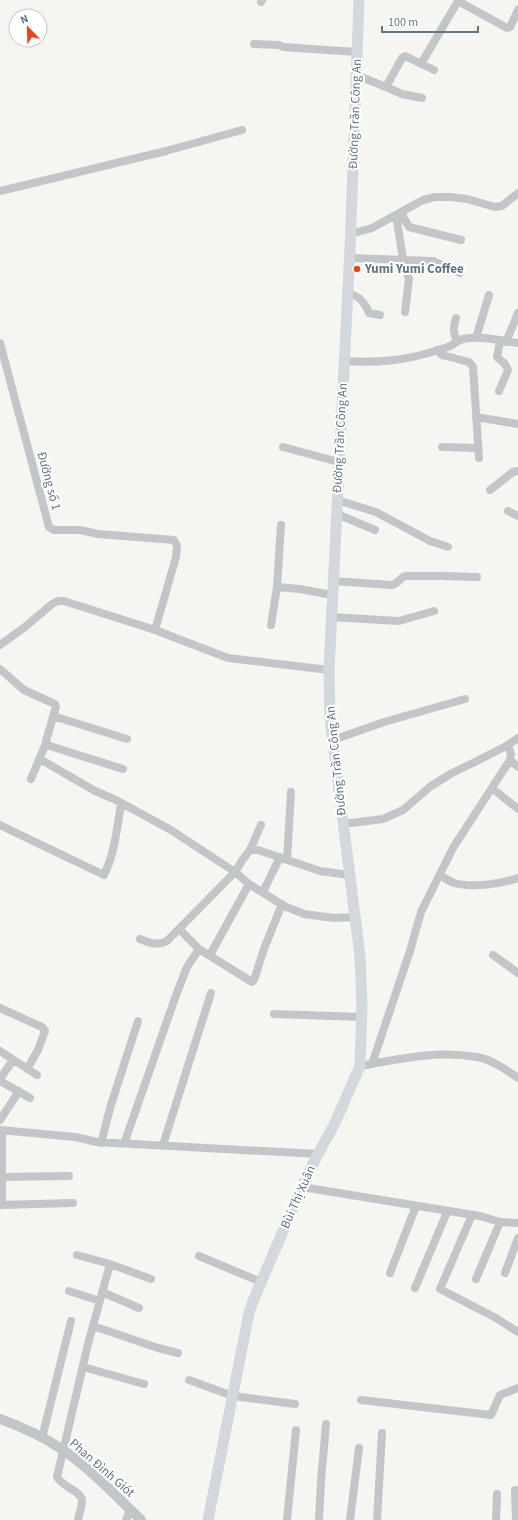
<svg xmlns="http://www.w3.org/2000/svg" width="518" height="1520" viewBox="0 0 518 1520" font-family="'Source Sans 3',sans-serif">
  <rect width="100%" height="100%" fill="#f5f5f1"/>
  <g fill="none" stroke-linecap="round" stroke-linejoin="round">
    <path stroke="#c2c6c9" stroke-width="8" d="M261,2L262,0
      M254,44L279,45L283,47L357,52
      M421,64L458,1L507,28L510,27L518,10
      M356,75L386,87L402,58L405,56L434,70
      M386,87L402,94L422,98
      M0,191L166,151L242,130
      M401,213L409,227L461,240
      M396,215L403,259L409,279L405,312
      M350,234L372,228L423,200L435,197H450L467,199L495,207L502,206L518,193
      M349,258L433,261L460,273
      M348,293C359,296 365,302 369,313L380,315
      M456,318C453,327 453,332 457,341
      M476,338L489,295
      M506,342L518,313
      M0,343L49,527L54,530H80L98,534L174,540L177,546L176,557L155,630L228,658L329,670
      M437,350L442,355L469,362L473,367L479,458
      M344,361C378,363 403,361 435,351C441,349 447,348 452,345C456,342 459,340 463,339C478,335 503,341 518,343
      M499,391L508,370L505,364L497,357L500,341
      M476,417L518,424
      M283,447L339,462
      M442,447L478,448
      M490,490L513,472L518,471
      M337,500L376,512L430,541L448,547
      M508,511L518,516
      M337,514L375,530
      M281,525L277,587L300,589L332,595
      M333,581L392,585C398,584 400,578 405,576H442L477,577
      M331,617L399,621L434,611
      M271,625L277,587
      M0,645L25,627L52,604L58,601H64L155,630
      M0,669L24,690L55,704L56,707L46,741V743L50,746L123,769
      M53,716L127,739
      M333,740L384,722L465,699
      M40,759L95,791L114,799L171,830L235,872L249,884L284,906L304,914L334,918L355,917
      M510,760L518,767
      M31,779L46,743
      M492,788L518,809
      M343,824L383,819L392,815L403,810L431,786L452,773L475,762L508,745L518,738
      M0,825L104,875C115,853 117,827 121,804
      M250,850L261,825
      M287,860L291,792
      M440,875C444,878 449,881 454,883C472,888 500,884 518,878
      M263,892L280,857
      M180,930L199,949L252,982L254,980L264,949L282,904
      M140,939C150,943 157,946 167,941L235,872L243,859L250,850H258L320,871L349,875
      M210,955L249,884
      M493,955L518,973
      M0,1008L42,1027L45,1031L38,1050L27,1069
      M274,1014L362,1017
      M0,1051L37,1075
      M372,1064L410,951L421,912L453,848L510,760L511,754L508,745
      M360,1066C398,1059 438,1050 477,1057C491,1059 506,1070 518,1078
      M0,1079L13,1060
      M0,1081L30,1098
      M0,1120L19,1091
      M0,1130L75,1137L97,1142L318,1154
      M2,1130V1205
      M101,1143L111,1105L138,1021
      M124,1144L175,998L187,967L199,949
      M163,1145L211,993
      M0,1177L69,1176
      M302,1187L480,1216L500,1222L518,1223
      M0,1205L73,1203
      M472,1215L440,1289L496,1318L518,1332
      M77,1255L110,1264L151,1279
      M199,1256L261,1282
      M390,1273L416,1206
      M505,1273L518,1238
      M476,1279L500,1222
      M415,1288L447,1212
      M69,1291L100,1301
      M102,1292L139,1308
      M93,1326L158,1348L178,1353
      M83,1367L144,1384
      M189,1380L233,1396L295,1404
      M361,1400L491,1415L500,1395L518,1388
      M42,1438L71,1321
      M515,1490L516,1520
      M78,1520C79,1514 82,1507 82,1501C83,1492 61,1486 57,1477L88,1344L110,1264
      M126,1520L130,1510
      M287,1520L296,1430
      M319,1520L321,1481L326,1424
      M350,1520L359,1448
      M377,1520L382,1433
      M496,1520L497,1494"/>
    <path stroke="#c2c6c9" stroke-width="10" d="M0,1419C22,1427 44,1437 63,1450C90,1468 117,1497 141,1520"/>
    <path stroke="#d2d8dc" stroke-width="11" d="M208,1520L249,1313L253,1301L302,1187L318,1154L334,1125L360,1066L362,1006L360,956L330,718L329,670L350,249L359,0"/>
  </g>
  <circle fill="#ea451c" stroke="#fff" stroke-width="1.5" cx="357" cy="269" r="4"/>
  <g text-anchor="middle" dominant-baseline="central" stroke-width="4" stroke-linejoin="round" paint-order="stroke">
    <g font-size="13" fill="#627683" stroke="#fff">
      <text transform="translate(355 114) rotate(-88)">Đường Trần Công An</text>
      <text transform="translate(340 438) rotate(-87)">Đường Trần Công An</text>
      <text transform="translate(49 481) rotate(75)">Đường số 1</text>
      <text transform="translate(336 761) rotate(-96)">Đường Trần Công An</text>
      <text transform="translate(298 1197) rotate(-66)">Bùi Thị Xuân</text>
      <text transform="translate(102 1468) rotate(41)">Phan Đình Giót</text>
    </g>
    <g font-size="13" font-weight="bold" fill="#627683" stroke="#fff" text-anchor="start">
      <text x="365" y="269">Yumi Yumi Coffee</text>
    </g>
  </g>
  <g transform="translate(28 28) rotate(337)"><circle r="19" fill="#ffffff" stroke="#c0c8cd"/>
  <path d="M0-3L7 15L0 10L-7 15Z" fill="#ea451c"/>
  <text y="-6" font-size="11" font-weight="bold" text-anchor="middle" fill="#627683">N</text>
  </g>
  <path d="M382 26v6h96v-6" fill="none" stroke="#627683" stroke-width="2"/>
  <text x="388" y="26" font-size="12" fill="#627683" stroke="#ffffff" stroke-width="3" paint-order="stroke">100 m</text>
</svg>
